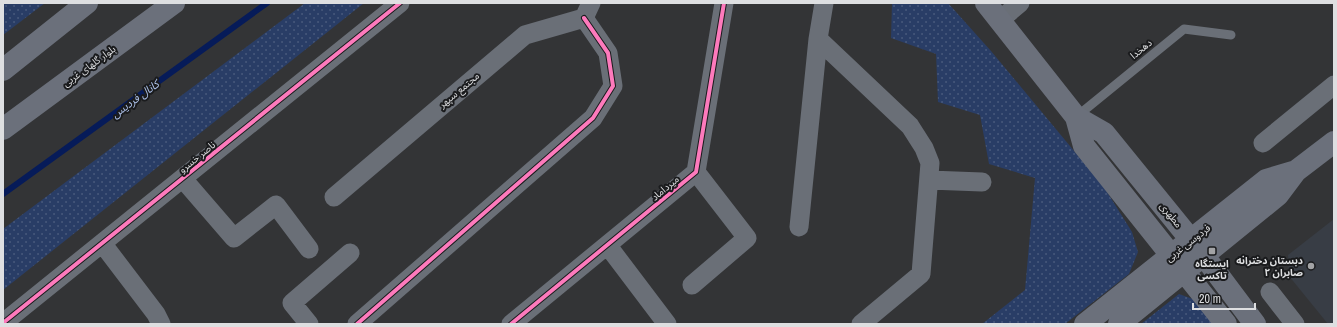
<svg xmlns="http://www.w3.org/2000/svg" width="1337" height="327" viewBox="0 0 1337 327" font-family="'Archivo Narrow','Noto Sans Arabic',sans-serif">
  <defs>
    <pattern id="park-dots" width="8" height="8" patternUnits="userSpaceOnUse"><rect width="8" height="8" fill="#293d66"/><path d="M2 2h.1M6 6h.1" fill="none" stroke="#48597c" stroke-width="1.8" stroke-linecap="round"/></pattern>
  </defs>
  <rect width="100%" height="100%" fill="#333436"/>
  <path fill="#383d45" d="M1334,219V324H1328L1289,276L1288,255Z"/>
  <path fill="url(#park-dots)" d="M3,3H45L3,35Z
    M305,3H364L3,290V229Z
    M892,3H948L991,51L1104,187L1132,232L1138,252L1129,274L1065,324H982L1025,290L1035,178L989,164L980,115L938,102L936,54L891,38Z
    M1179,294L1201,302L1217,324H1141Z"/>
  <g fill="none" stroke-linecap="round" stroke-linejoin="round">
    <path stroke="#061b59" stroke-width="6" d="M3,194L267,3"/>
    <path stroke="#6a6f77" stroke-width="9" d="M1076,117L1184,29L1231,35"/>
    <path stroke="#6a6f77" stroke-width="19" d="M1000,20L1020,3
      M818,39L910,126L924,148L930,163L921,274L861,324
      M1263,143L1334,85
      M183,179L234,238L276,205L309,249
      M929,180L982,182
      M334,197L525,35L584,18L591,3
      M799,227L818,39L824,3
      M102,243L156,314L161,324
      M608,246L667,324
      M692,285L747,238L696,172
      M1270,292L1295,324
      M3,323L400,3
      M309,324L292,303L350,253
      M357,324L593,118L613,86L608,53L584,18
      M511,324L696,172L724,3"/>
    <path stroke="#6b707b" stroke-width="22" d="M986,3L1076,117L1104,133L1204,256L1255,324
      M3,70L87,3
      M1076,117L1084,146L1226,324
      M3,129L174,3
      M1085,324L1266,180L1296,171
      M1119,324L1278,195L1296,171L1334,142"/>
    <g stroke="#1a1b1d" stroke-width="6">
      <path id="cycleway" d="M3,323L400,3
        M357,324L593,118L613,86L608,53L584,18
        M511,324L696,172L724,3"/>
    </g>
    <use href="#cycleway" stroke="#fd7abc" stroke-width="4"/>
  </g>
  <g fill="#a2a3a5" stroke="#1a1b1d" stroke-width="1.5">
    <rect x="1208" y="247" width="8" height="8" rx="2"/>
    <circle cx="1311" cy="266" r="4"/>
  </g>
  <g text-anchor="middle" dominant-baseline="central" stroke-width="4" stroke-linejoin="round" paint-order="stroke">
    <g font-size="10" fill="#dedfe1" stroke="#1a1b1d">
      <text transform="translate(1141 49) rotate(-39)">دهخدا</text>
      <text transform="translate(89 66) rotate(-36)">بلوار گلهای غربی</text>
      <text transform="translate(459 90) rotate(-40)">مجتمع سپهر</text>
      <text transform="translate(197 157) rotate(-39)">ناصر خسرو</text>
      <text transform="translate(665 188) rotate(-40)">میرداماد</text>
      <text transform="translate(1171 215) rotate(51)">مطهری</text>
      <text transform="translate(1188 243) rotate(-38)">فردوسی غربی</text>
    </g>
    <g font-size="10" font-weight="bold" fill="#dedfe1" stroke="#1a1b1d" text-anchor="end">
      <text x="1303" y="260">دبستان دخترانه<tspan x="1303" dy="12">صابران ۲</tspan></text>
      <text x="1212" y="263" text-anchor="middle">ایستگاه<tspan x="1212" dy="12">تاکسی</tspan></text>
    </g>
    <g font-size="11" font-style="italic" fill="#afc4ed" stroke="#1a1b1d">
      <text transform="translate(135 99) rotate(-36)">کانال فردیس</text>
    </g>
  </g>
  <rect width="1337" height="327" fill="none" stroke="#dedfe1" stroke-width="8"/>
  <path d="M1193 303v6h62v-6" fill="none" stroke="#dedfe1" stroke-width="2"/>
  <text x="1199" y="303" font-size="12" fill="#dedfe1" stroke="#1a1b1d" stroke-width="3" paint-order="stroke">20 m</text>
</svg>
